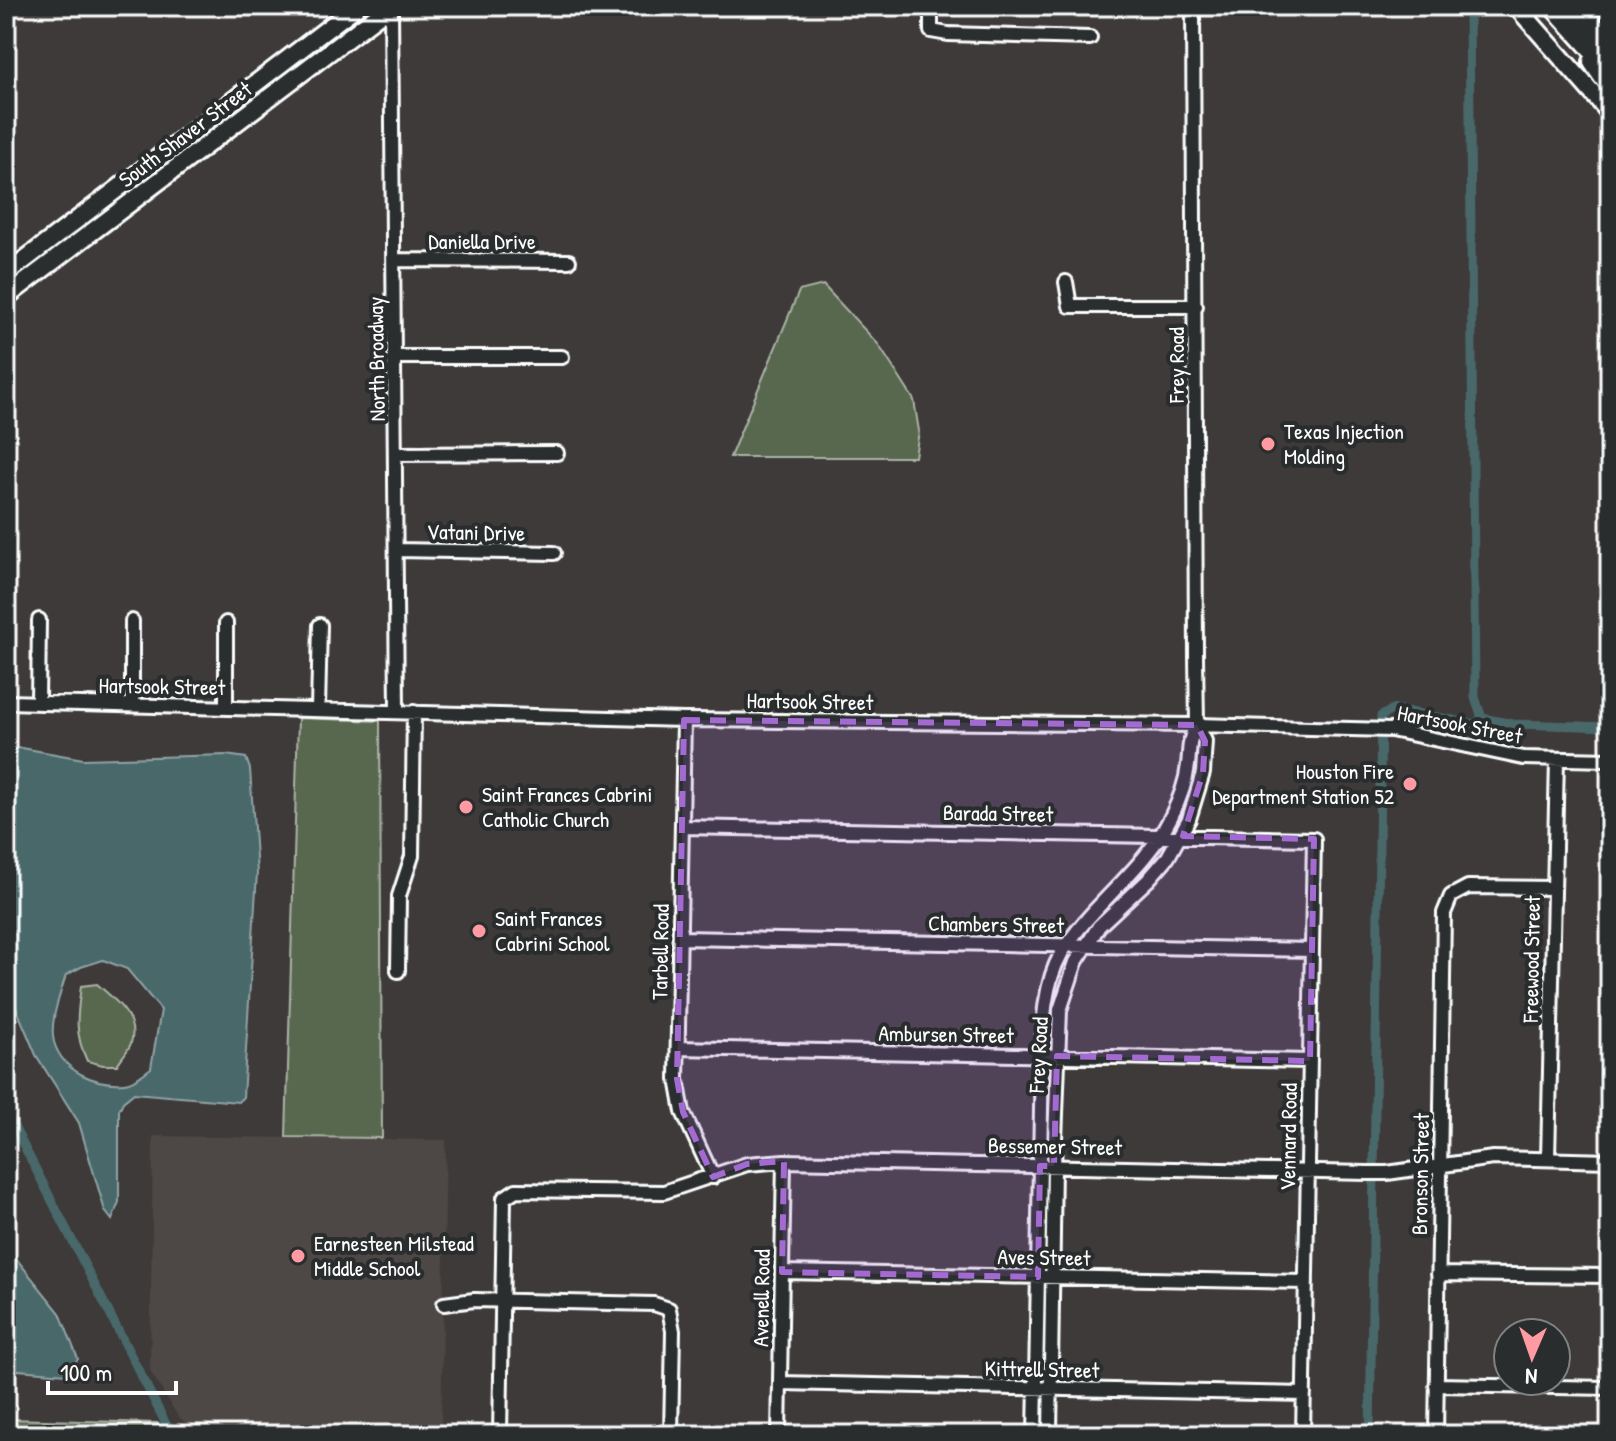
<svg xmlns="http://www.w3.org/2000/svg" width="1616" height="1441" viewBox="0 0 1616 1441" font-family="'Patrick Hand',sans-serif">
  <rect width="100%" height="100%" fill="#3d3a39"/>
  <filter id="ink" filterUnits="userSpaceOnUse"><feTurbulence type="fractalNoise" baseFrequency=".0125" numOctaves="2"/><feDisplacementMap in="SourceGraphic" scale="16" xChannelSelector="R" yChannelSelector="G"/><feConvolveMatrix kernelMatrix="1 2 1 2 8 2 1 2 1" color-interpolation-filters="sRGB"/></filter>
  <g filter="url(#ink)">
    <path fill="#4e4744" d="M1610,775V1105H1606Z
      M153,1136L446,1140L441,1435L274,1430L272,1435H199L177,1415L150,1371Z"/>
    <path fill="#596850" stroke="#acb4a8" stroke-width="2" d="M823,285L878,344L914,400L919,431L915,457H730L799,291Z
      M298,718L380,721L382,1138L286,1137Z
      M97,984C114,999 139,1017 131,1043C129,1050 121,1058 117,1065H103L87,1061C74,1033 77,1016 81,986Z
      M6,1419L157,1423L170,1435H6Z"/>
    <path fill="#4a686b" stroke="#92a4a6" stroke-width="2" fill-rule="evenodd" d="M22,748L83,759L226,755L246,758L250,769L257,873L243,1097L238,1102L134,1093L123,1102L119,1110V1202L112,1220L105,1211L79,1123L36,1055L6,984V750ZM103,960L127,969L161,1010L151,1068C144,1073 133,1083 124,1083C95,1085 63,1072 54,1042C49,1022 60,995 66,975L81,967Z
      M6,1246L60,1313L78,1359L66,1374L6,1369Z
      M273,1430L416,1433L419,1435H272Z"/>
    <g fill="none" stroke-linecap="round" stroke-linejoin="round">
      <path stroke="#4a686b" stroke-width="9" d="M1469,6L1475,697L1482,718
        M6,1111L166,1424L178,1435
        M1370,1435L1381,716L1394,709L1474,724L1482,718L1513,724L1610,727"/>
      <g stroke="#fff" stroke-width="18">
        <path id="minor" d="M391,6L397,711
          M931,6V31L948,34L1090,38
          M394,260L569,261
          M1066,282L1070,306H1196
          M395,357H562
          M397,454L557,453
          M397,550L554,553
          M132,621V705
          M226,623V707
          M6,702L684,720L1197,725L1391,730L1523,758L1610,760
          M38,703L39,620
          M318,709L320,625
          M684,720L677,1079L683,1112L713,1177
          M682,827L1314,839L1303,1435
          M680,938L1312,950
          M398,971L399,896L412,856L414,712
          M678,1048L1310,1061
          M1548,1159L1557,759
          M782,1272L1306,1282
          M1438,1274L1610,1276
          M444,1304L474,1300L654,1304L669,1309L673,1331L671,1435
          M780,1383L1304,1394
          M1436,1385L1610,1388
          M500,1435L504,1198L516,1190L664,1192L747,1164L784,1161L1368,1173H1387L1493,1158L1610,1161
          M779,1435L784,1161
          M1035,1435L1042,1055C1043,1023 1044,984 1061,954C1092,903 1144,871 1171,817C1179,801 1186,783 1188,765C1190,749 1188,739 1197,725
          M1050,1435L1054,1166L1060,1010L1076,962L1099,926L1148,880L1168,857L1189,819L1203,773L1205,741L1197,725L1196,656L1193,6
          M1436,1435L1444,913L1451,896L1468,887L1553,888"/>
      </g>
      <g stroke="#fff" stroke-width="22">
        <path id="major" d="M1516,6L1610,113
          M6,274L357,6
          M6,297L390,6"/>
      </g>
      <g stroke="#fff" stroke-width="24">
        <path id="highway" d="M1553,6L1610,69
          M1576,6L1610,44
          M1605,6L1610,12
          M1593,62L1610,87"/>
      </g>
      <use href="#minor" stroke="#2a2d2e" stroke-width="12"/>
      <use href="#major" stroke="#2a2d2e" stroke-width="16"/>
      <use href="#highway" stroke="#2a2d2e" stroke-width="18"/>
    </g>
  </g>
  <path fill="#a36bd2" fill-opacity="0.2" stroke="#a36bd2" stroke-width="6" stroke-dasharray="16 10" stroke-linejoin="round" d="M684,720L1197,725L1205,741L1203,773L1183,836L1314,839L1310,1061L1057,1056L1054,1166H1040L1038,1277L782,1272L784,1161L747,1164L713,1177L683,1112L677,1079Z"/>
  <g fill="#ff9aa2" stroke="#2a2d2e" stroke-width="3">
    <circle cx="1268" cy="444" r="8"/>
    <circle cx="1410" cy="784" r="8"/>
    <circle cx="466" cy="807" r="8"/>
    <circle cx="479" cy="931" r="8"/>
    <circle cx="298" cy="1256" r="8"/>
  </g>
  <g text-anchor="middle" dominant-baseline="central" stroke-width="8" stroke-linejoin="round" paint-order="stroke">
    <g font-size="22" fill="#fff" stroke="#2a2d2e">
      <text transform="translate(185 134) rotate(-37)">South Shaver Street</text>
      <text x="482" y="241">Daniella Drive</text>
      <text transform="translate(376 359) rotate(-91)">North Broadway</text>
      <text transform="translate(1176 365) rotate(-90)">Frey Road</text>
      <text transform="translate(476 532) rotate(1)">Vatani Drive</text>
      <text transform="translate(162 686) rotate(1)">Hartsook Street</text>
      <text transform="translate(810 701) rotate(1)">Hartsook Street</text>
      <text transform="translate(1460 724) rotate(11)">Hartsook Street</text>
      <text transform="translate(998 813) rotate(1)">Barada Street</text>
      <text transform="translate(996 924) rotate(1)">Chambers Street</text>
      <text transform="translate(660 952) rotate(-89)">Tarbell Road</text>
      <text transform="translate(1531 959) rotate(-89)">Freewood Street</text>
      <text transform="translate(946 1034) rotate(1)">Ambursen Street</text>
      <text transform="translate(1038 1055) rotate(-87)">Frey Road</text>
      <text transform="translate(1288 1137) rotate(-89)">Vennard Road</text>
      <text transform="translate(1055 1146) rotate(1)">Bessemer Street</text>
      <text transform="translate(1420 1174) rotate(-89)">Bronson Street</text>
      <text transform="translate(1044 1257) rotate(1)">Aves Street</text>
      <text transform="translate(761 1298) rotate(-89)">Avenell Road</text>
      <text transform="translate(1042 1369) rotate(1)">Kittrell Street</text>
    </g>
    <g font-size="22" fill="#fff" stroke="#2a2d2e" text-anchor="start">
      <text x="1284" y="431">Texas Injection<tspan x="1284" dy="25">Molding</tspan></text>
      <text x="1394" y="771" text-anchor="end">Houston Fire<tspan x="1394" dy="25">Department Station 52</tspan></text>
      <text x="482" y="794">Saint Frances Cabrini<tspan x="482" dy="25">Catholic Church</tspan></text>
      <text x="495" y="918">Saint Frances<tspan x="495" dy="25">Cabrini School</tspan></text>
      <text x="314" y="1243">Earnesteen Milstead<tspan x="314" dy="25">Middle School</tspan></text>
    </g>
  </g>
  <rect width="1616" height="1441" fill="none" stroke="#2a2d2e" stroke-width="32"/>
  <rect x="16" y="16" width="1584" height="1409" fill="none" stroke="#fff" stroke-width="3" filter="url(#ink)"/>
  <g transform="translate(1532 1357) rotate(182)"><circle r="38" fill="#2a2d2e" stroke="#7f8182" stroke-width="2"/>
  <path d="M0-6L14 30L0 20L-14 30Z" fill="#ff9aa2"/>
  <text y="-12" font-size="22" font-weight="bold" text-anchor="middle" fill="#ffffff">N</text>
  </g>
  <path d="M48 1381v12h128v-12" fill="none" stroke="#ffffff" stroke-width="4"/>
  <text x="60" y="1381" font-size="24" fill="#ffffff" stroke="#2a2d2e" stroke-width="6" paint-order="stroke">100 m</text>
</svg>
